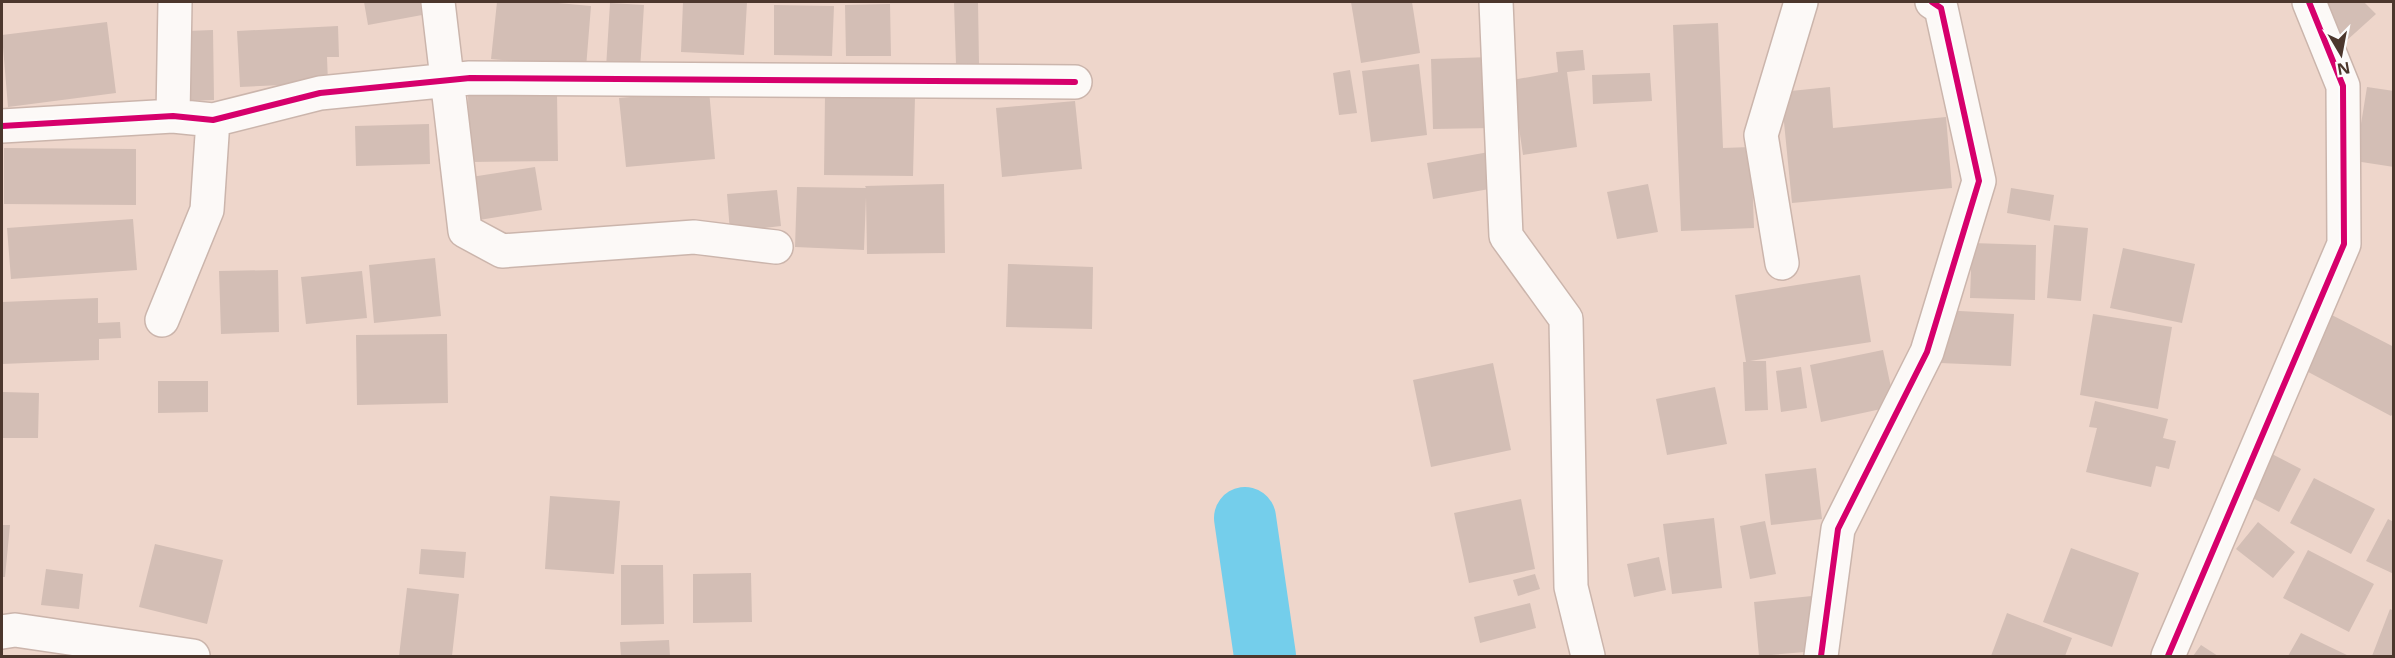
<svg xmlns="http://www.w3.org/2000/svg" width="2395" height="658" viewBox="0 0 2395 658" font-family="'Open Sans',sans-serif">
  <rect width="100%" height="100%" fill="#eed6cb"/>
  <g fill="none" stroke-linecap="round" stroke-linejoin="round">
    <path stroke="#74ceeb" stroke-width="62" d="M1245,518L1265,656"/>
  </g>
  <path fill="#d3beb5" d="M364,2H420L422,15L368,25Z
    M497,2H547L591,6L586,68L491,59Z
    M683,2H747L744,55L681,52Z
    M954,2H978L979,64H956Z
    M1351,2H1412L1420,53L1361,63Z
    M2318,2H2364L2376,14L2345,42L2312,7Z
    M610,3L644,5L640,70L606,68Z
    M890,4L891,56H846L845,5Z
    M774,5L834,6L832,56L774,55Z
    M107,22L116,93L8,107L2,35Z
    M1718,23L1723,148L1751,147L1754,228L1681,231L1673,25Z
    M338,26L339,57H327L328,83L240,87L237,31Z
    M213,30L214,100L189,101L187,31Z
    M1583,50L1585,70L1567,72L1577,147L1523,155L1512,80L1558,72L1556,52Z
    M1491,57L1494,128L1433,129L1431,59Z
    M1419,64L1427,135L1371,142L1362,71Z
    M1350,70L1357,113L1339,115L1333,73Z
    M1650,73L1652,101L1593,104L1592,75Z
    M1830,87L1833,128L1946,117L1952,188L1792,203L1781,92Z
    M2367,87L2394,91V167L2355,161Z
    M709,90L715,159L626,167L619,98Z
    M557,93L558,161L469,162L468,94Z
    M825,96L915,97L913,176L824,175Z
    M1075,101L1082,169L1002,177L996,108Z
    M429,124L430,164L356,166L355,126Z
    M4,148L136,149V205L4,204Z
    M1489,152L1495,188L1433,199L1427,163Z
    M535,167L542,210L479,220L471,177Z
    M944,184L945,253L867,254L866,197L864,250L795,247L797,187L866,188L865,186Z
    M1648,184L1658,232L1617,239L1607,192Z
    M2011,188L2054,195L2050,221L2007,213Z
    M777,190L781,226L730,232L727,194Z
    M133,219L137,270L11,279L7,228Z
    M2054,225L2088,228L2081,301L2047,298Z
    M1972,243L2036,245L2035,300L1970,298Z
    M2123,248L2195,264L2182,323L2110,308Z
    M435,258L441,316L374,323L369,265Z
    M1008,264L1093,267L1092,329L1006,327Z
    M278,270L279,332L221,334L219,271Z
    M362,271L367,318L306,324L301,277Z
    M1860,275L1871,342L1750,361H1766L1768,410L1745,411L1743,362H1746L1735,295Z
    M98,298V323L120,322L121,338L99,339V360L2,364V302Z
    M1942,310L2014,314L2011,366L1940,363Z
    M2326,312L2394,347V412L2391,416L2297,366Z
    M2093,314L2172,327L2158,409L2080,395Z
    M447,334L448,403L357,405L356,335Z
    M1883,350L1895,406L1821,422L1810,365Z
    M1493,363L1511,450L1431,467L1413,380Z
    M1801,367L1807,408L1781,412L1776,371Z
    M158,381H208V412L158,413Z
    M1715,387L1727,444L1667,455L1656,399Z
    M3,392L39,393L38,438H2Z
    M2095,401L2168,419L2163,438L2176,441L2169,469L2156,466L2151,487L2086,472L2097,428L2089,427Z
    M2272,454L2301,469L2279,512L2249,496Z
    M1816,468L1822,519L1771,525L1765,474Z
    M2314,478L2375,509L2351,554L2290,523Z
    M550,496L620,501L614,574L545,569Z
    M1521,499L1535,569L1469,583L1454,513Z
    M1714,518L1722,588L1672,594L1663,524Z
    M2388,519L2394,522V574L2366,561Z
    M1765,521L1776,574L1750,579L1740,526Z
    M2258,522L2295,552L2273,578L2236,549Z
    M2,525H10L5,577H2Z
    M155,544L223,560L207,624L139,607Z
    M2071,548L2139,573L2112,647L2043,622Z
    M421,549L466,552L464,578L419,574Z
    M2308,550L2374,584L2349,632L2283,598Z
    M1659,557L1666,590L1634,597L1627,564Z
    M621,565H663L664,624L621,625Z
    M46,569L83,574L79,609L41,605Z
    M751,573L752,622L693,623V574Z
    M1535,574L1540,589L1518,596L1513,580Z
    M407,588L459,594L452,656H399Z
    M1812,596L1817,651L1759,656L1754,602Z
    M1530,603L1536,628L1480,643L1474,617Z
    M2390,609L2394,611V656H2372Z
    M2007,613L2072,638L2065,656H1991Z
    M2301,633L2349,656H2288Z
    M669,640L670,656H621L620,642Z
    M2201,645L2218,656H2193Z"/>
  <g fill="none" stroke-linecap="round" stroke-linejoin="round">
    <g stroke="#cbb5ac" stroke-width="36">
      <path id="minor" d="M438,2L465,231L502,251L694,237L776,247
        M1496,2L1506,236L1566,319L1571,587L1588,656
        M173,116L175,2
        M2,126L173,116L213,120L320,93L470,78L1075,82
        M1782,263L1761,135L1801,2
        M162,320L207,210L213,120
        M2,632L15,630L193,656
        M1821,656L1838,529L1927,352L1979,181L1941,8L1932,2
        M2168,656L2344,244L2343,86L2309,2"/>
    </g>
    <use href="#minor" stroke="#fcf9f7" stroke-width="33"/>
    <g stroke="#fcfcfc" stroke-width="10">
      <path id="cycleway" d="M2,126L173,116L213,120L320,93L470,78L1075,82
        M1821,656L1838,529L1927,352L1979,181L1941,8L1932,2
        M2168,656L2344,244L2343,86L2309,2"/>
    </g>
    <use href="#cycleway" stroke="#d6006c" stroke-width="6"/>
  </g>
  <rect width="2395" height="658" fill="none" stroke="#4c372d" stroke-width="6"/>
  <g transform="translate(2341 54) rotate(170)" stroke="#fcfcfc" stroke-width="4.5" paint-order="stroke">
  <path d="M0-4.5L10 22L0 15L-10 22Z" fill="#4c372d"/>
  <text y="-9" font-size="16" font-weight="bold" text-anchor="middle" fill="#4c372d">N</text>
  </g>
</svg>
